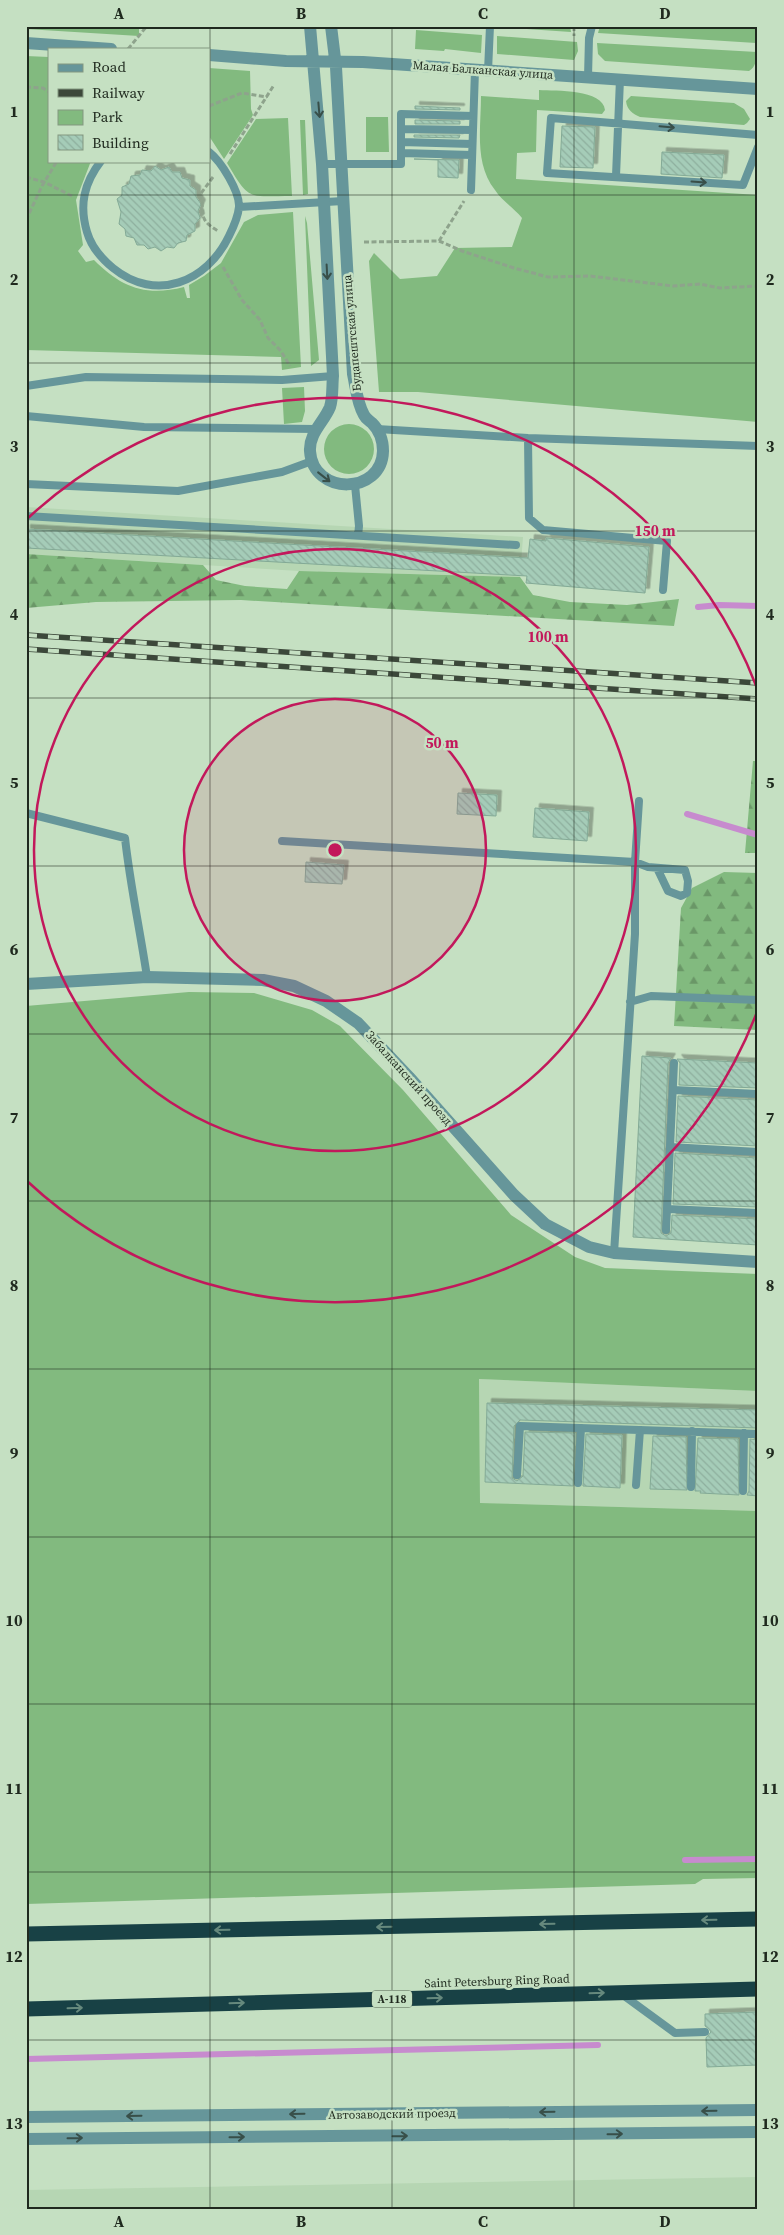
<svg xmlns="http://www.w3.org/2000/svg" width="784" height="2235" viewBox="0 0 784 2235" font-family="'Source Serif 4',serif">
  <defs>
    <pattern id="forest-firs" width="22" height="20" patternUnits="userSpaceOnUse" patternTransform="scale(1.25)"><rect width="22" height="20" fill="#82ba7f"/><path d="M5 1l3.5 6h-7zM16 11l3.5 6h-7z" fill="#6a9767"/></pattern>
    <pattern id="building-back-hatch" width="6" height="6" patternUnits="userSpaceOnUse" patternTransform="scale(1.25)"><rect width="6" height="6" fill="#a5ccb8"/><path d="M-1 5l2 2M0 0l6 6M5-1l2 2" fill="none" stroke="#8eaf9e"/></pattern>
    <filter id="shadow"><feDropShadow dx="4.5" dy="-4.5" stdDeviation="0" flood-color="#0004"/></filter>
  </defs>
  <rect width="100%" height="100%" fill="#c5e0c2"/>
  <path fill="#b6d6b3" d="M26,507L523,537L520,577L299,571L26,554Z
    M479,1379L758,1391V1511L480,1503Z
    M758,2177V2209H26V2190Z"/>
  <path fill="#82ba7f" d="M26,26H139V36L26,29Z
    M497,26H570L571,32L497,27Z
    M600,26H756V43L598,33Z
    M416,30L482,35L481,53L445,49L444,51L415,49Z
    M497,36L577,42L578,51L574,60L497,54Z
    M597,43L757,52C756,60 756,67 749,71L605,61L598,54Z
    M26,56L49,57V161H91L76,200L83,245L78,251L86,262L94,260C121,287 145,297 184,287L187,298H190L189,285L204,276L221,263L244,222L258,215L293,212L301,367L282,370L281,357L26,350Z
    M209,68L250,71L251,109L253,115L224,159L209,136Z
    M539,90C556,91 603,89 605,110L602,114L537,110L536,152L517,153L516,179L758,195V422L418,392H379L369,261L374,253L400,279L437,276L455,248L512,247L522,218C514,208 502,201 495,190C474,163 481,128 481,96L539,100Z
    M631,96L734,103L744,109L750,119L747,123L744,125L640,117C633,114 627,110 626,101Z
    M366,117H388L389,152H366Z
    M288,118L292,196C248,196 250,202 227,163L256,119Z
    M300,120H305L308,194L303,195Z
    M305,216L307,223L319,360L311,366Z
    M304,387L305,411L302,422L284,424L282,388Z
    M324 449a25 25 0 1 1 50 0a25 25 0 1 1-50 0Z
    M189,992L254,993L312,1010L340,1026L403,1090L511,1215L575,1257L605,1268L758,1274V1391L479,1379L480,1503L758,1511V1878L703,1879L695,1884L26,1904V1006Z"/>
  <path fill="url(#forest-firs)" d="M26,554L203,565L216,580L245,586L287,589L299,571L520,577L533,595L570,602L627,605L679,599L674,626L241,600L96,602L26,608Z
    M753,761H758V853H745Z
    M724,872L758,873V1030L674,1026L681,908L692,888Z"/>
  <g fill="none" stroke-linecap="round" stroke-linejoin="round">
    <path stroke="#c78bce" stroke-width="6" d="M698,607L719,605L758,606
      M687,814L758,835
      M685,1860L758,1859
      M26,2059L598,2045"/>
  </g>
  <path fill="url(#building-back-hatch)" stroke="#83aa96" filter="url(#shadow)" d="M415,106L460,108V110L415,109Z
    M415,120L460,121V124H415Z
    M562,126L595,127L593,168L560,167Z
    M414,135H460L459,138L414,137Z
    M662,152L724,155L722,178L661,174Z
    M414,159L459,160L458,178L438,177V160Z
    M155,166L161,170L169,167L172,172H180L182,178L190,180V186L196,190V197L201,204L198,211L200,218L195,224V231L187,235L186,241L178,243L174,248L167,247L161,251L155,247L148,249L144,245H137L134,238L126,236L125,229L119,224L121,212L117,199L122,195V187L129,184L131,176L140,175L142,170L151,171Z
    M26,529L528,558L530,539L546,541V538L649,547L645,593L526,583L527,576L26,548Z
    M458,793L497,795L496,816L457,814Z
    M535,808L589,812L587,841L533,837Z
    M306,862L344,865L342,884L305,882Z
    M642,1056L671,1058L668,1063L661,1233L666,1236L671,1233L672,1215L758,1219V1245L633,1237Z
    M677,1059L758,1063V1088L679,1085L680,1063Z
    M678,1096L758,1100V1146L676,1142Z
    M675,1153L758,1158V1207L673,1204Z
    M487,1403L758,1410V1428L520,1420L514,1426L512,1478L517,1481L523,1476L525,1432L575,1433L573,1486L485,1482Z
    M586,1434L622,1435L620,1488L583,1486Z
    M653,1436L686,1437L687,1490L650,1489Z
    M698,1438L738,1439L739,1495L700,1493L701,1491H695Z
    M750,1439L758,1440V1496L747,1495L749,1491Z
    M758,2012V2065L707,2067L706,2038L711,2032L709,2029L705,2026V2014Z"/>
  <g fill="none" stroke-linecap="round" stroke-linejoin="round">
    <path stroke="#8ea38c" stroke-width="3" stroke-dasharray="5 2.5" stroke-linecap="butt" d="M574,26V36
      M128,49L147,26
      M26,87L43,88L49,92
      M209,106L242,93L267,97
      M230,154L274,85
      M26,177L44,182L72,196
      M213,177L199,196C208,212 194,217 218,231
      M26,220L42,186L57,161
      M439,241L464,201
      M364,242L439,241L462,251L514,268L548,277L590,276L673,286L700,284L720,288L758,286
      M223,267L242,300L260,320L268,338L281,351L290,366"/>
    <path stroke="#66969a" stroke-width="8" d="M488,71L490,26
      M588,77L589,38L592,26
      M401,129L473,130
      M758,135L551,118L547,173L743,185L758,147
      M401,142L472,144
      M401,153L472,155
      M101,161C84,183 79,205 87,232C91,246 102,259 113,268C156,303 207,282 229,236C233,228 238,217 239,207C240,192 221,161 209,152
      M322,164H401V114L473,116
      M616,176L620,79
      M471,190L475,70
      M239,207L343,201
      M26,386L86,377L282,380L333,376
      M26,416L144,427L315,429
      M377,429L528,438L758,446
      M528,438L529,518L543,530L667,541L663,590
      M26,484L178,491L282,472L312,461
      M355,485L359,526L358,536
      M26,516L516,545
      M26,813L125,838C130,884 140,930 147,977
      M282,841L635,862L648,867L685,870L688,881L687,893L681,896L668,891L657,868
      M630,1002L651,996L758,1000
      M673,1090L758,1094
      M670,1147L758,1152
      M667,1209L758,1213
      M666,1230L674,1063
      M614,1253L635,934V862L639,801
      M517,1475L520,1426L758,1434
      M578,1483L581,1428
      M636,1485L640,1430
      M691,1487L692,1431
      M743,1491L744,1433
      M623,1995L675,2033L705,2032"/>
    <path stroke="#66969a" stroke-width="12" d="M310,26L322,164L333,376C332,386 333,398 330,407C324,422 309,433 310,451C313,496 382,495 383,451C383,440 379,430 372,423C369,420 366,419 364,415C357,403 356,388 353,374L336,67L331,26
      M26,43L111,49
      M209,55L286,61L363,62L758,89
      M26,984L147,977L263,980L294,986L326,1001L358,1023L409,1077L514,1195L545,1224L589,1247L614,1253L758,1262
      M26,2117L758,2110
      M26,2139L758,2132"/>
    <path stroke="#184145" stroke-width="15" d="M26,1934L758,1919
      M26,2009L758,1989"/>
    <g stroke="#3c483a" stroke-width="5.5">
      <path id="rail" d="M26,635L758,683
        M26,649L758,699"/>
    </g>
    <use href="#rail" stroke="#c5e0c2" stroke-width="4" stroke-dasharray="11" stroke-linecap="butt"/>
  </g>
  <defs><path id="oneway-shaft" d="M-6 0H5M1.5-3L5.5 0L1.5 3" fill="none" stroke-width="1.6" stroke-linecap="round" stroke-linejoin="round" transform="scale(1.25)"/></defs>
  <g stroke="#384f49">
    <use href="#oneway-shaft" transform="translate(319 110) rotate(85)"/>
    <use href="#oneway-shaft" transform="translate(667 127) rotate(5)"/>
    <use href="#oneway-shaft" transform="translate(699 182) rotate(4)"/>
    <use href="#oneway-shaft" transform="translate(327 272) rotate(87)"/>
    <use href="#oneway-shaft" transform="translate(324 477) rotate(38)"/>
    <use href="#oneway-shaft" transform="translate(709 2111) rotate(179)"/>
    <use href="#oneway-shaft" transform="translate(547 2112) rotate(179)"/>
    <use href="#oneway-shaft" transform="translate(297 2114) rotate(179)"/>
    <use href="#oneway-shaft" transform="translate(134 2116) rotate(179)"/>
    <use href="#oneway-shaft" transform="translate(615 2134) rotate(-1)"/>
    <use href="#oneway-shaft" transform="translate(400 2136) rotate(-1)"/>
    <use href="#oneway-shaft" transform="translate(237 2137) rotate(-1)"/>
    <use href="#oneway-shaft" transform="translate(75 2138) rotate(-1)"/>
  </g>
  <g stroke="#66897d">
    <use href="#oneway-shaft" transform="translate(709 1920) rotate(179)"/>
    <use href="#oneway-shaft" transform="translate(547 1924) rotate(179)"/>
    <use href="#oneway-shaft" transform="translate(384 1927) rotate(179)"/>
    <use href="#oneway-shaft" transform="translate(222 1930) rotate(179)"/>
    <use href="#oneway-shaft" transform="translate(597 1993) rotate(-2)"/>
    <use href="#oneway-shaft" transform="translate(435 1998) rotate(-2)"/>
    <use href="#oneway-shaft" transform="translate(237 2003) rotate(-2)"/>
    <use href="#oneway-shaft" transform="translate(75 2008) rotate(-2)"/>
  </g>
  <path fill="none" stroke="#1f291e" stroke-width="1" stroke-opacity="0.55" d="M210,26V2209M392,26V2209M574,26V2209M26,195H758M26,363H758M26,531H758M26,698H758M26,866H758M26,1034H758M26,1201H758M26,1369H758M26,1537H758M26,1704H758M26,1872H758M26,2040H758"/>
  <circle cx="335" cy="850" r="151" fill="#c2185b" fill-opacity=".12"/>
  <g fill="none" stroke="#c2185b" stroke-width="2.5">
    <circle cx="335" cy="850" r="151"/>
    <circle cx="335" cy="850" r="301"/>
    <path d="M757 1012A452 452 0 0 1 27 1181M27 519A452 452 0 0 1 757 688"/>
  </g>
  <g text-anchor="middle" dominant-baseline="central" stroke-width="5" stroke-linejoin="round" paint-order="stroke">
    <rect fill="#c5e0c2" stroke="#51604f" stroke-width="1" x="372" y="1990.5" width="40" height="17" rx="4"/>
    <g font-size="11" font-weight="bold" fill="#1f291e">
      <text x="392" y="1999">А-118</text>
    </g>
    <g font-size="12" fill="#1f291e" stroke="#c5e0c2">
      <text transform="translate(483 70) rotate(4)">Малая Балканская улица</text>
      <text transform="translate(352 333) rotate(-95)">Будапештская улица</text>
      <text transform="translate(409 1078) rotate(48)">Забалканский проезд</text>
      <text transform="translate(497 1981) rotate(-2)">Saint Petersburg Ring Road</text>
      <text transform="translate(392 2114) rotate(-1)">Автозаводский проезд</text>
    </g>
  </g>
  <circle cx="335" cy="850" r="8" fill="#c2185b" stroke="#c5e0c2" stroke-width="2.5"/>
  <g font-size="15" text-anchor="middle" font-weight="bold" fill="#c2185b" stroke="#c5e0c2" stroke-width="5" stroke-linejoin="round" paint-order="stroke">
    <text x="655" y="536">150 m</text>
    <text x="548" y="642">100 m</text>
    <text x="442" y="748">50 m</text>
  </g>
  <rect width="784" height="2235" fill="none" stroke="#c5e0c2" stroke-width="55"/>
  <rect x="48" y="48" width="162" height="115" fill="#c5e0c2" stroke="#839780"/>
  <rect x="58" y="64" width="25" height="8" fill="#66969a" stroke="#839780"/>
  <text x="92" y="72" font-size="15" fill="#1f291e">Road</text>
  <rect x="58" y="89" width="25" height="8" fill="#3c483a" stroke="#839780"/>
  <text x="92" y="98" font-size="15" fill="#1f291e">Railway</text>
  <rect x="58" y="110" width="25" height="15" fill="#82ba7f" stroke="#839780"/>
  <text x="92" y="122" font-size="15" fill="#1f291e">Park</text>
  <rect x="58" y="135" width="25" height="15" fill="url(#building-back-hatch)" stroke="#839780"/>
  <text x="92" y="148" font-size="15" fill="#1f291e">Building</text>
  <rect x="28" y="28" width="728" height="2180" fill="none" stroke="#1f291e" stroke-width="2"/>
  <g font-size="16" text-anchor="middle" font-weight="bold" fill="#1f291e">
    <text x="119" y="19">A</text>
    <text x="301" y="19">B</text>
    <text x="483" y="19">C</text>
    <text x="665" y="19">D</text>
    <text x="14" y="117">1</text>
    <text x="770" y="117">1</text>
    <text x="14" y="285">2</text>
    <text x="770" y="285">2</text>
    <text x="14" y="452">3</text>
    <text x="770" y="452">3</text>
    <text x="14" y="620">4</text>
    <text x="770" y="620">4</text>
    <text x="14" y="788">5</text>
    <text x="770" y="788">5</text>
    <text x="14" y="955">6</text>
    <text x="770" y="955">6</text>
    <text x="14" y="1123">7</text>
    <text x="770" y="1123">7</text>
    <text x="14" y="1291">8</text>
    <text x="770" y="1291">8</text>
    <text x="14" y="1459">9</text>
    <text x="770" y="1459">9</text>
    <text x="14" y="1626">10</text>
    <text x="770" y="1626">10</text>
    <text x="14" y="1794">11</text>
    <text x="770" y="1794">11</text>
    <text x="14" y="1962">12</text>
    <text x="770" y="1962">12</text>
    <text x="14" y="2129">13</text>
    <text x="770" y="2129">13</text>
    <text x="119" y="2227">A</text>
    <text x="301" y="2227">B</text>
    <text x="483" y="2227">C</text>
    <text x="665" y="2227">D</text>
  </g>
</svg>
